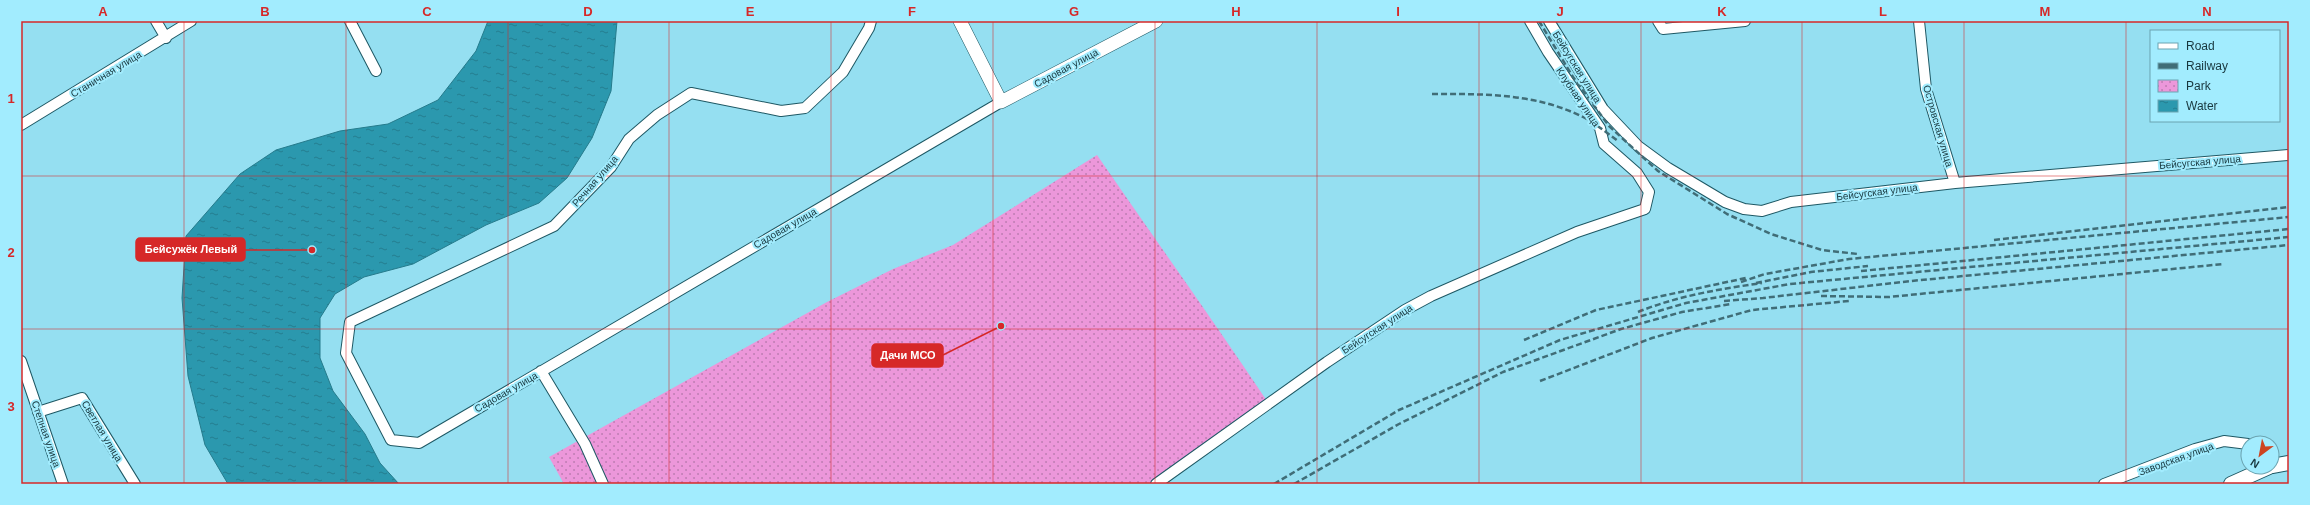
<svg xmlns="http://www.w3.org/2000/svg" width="2310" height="505" viewBox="0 0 2310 505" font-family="Helvetica,sans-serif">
  <defs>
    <pattern id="park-dots" width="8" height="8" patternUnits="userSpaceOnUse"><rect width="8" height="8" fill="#ec97da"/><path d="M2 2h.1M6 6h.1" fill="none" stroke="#be7cb2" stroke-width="1.8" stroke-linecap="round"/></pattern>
    <pattern id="water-ripples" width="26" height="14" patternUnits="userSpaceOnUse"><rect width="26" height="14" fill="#2b98ae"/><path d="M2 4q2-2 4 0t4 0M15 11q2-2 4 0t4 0" fill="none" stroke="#247d8f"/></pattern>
  </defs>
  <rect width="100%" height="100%" fill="#95dff1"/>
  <path fill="url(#park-dots)" d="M1097,155C1154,238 1213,320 1269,404L1161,484H564L549,457L827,302L893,269L953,245Z"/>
  <path fill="url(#water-ripples)" stroke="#257b8c" d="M488,21H617L611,91L592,138L567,178L539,203L486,225L413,264L364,277L335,294L320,318V358L333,391L365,434L380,463L399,484H228L205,445L188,376L182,298L186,236L240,174L276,150L340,131L388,124L438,100L476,51Z"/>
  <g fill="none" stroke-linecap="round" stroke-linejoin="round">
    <g stroke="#1e5864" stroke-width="12">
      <path id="minor" d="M156,21L166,38
        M350,21L376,71
        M871,21L869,28L843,72L805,108L781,111L691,93L657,115L629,139L611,167L554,226L350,322L346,353L391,440L419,443L1001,102
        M1549,21L1603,109L1638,146L1668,168L1725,202L1744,209L1762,211L1791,202L1955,183L2289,155
        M1658,21L1663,29L1745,21
        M1919,21L1926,89L1955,183
        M21,125L191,21
        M21,361L63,484
        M541,371L585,444L603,484
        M38,412L82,398L135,484
        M1156,484L1327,362L1405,310L1431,296L1577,232L1645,209L1649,192L1637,173L1604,144L1600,128L1548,52L1530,21
        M2104,484L2195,449L2224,441L2248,444"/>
    </g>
    <g stroke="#1e5864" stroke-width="14">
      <path id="tertiary" d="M960,21L1001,102L1156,21"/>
    </g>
    <g stroke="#1e5864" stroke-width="16">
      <path id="secondary" d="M2272,466L2289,463
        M2231,484L2269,467"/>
    </g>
    <use href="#minor" stroke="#fff" stroke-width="10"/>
    <use href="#tertiary" stroke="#fff" stroke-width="13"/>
    <use href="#secondary" stroke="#fff" stroke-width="14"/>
    <path stroke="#406d77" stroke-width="2.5" stroke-dasharray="6 3" stroke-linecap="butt" d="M1539,21L1573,77L1609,126L1658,171L1727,214L1771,234L1822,250L1858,254
      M1432,94C1484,94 1535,93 1583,117C1595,123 1607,133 1618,141
      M1994,240L2289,207
      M1861,271L2289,229
      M1741,282L1765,274L1849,259L2289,217
      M1756,283L1811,272L1868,266
      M1821,296L1889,297L2223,264
      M1724,301L1763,298L1911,281L2289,245
      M1638,312C1677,296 1720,289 1762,283
      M1524,340L1596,310L1746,278
      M1540,381L1652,338L1752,310L1849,301
      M1274,484L1399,410L1560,340L1686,303L1790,284L2289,237
      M1294,484L1399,424L1503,372L1621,329L1682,312L1731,304"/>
  </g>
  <path fill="none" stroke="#d62828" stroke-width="1" stroke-opacity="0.55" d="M184,21V484M346,21V484M508,21V484M669,21V484M831,21V484M993,21V484M1155,21V484M1317,21V484M1479,21V484M1641,21V484M1802,21V484M1964,21V484M2126,21V484M21,176H2289M21,329H2289"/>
  <g text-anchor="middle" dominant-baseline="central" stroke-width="4" stroke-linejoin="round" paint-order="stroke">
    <g font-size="10" fill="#18373e" stroke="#a2ecfe">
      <text transform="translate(1577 67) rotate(58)">Бейсугская улица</text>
      <text transform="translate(1066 68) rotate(-28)">Садовая улица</text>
      <text transform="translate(106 74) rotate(-31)">Станичная улица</text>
      <text transform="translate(1578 97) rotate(56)">Клубная улица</text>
      <text transform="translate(1938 126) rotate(74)">Островская улица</text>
      <text transform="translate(2200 162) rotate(-5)">Бейсугская улица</text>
      <text transform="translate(595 181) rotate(-49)">Речная улица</text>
      <text transform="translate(1877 192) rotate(-7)">Бейсугская улица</text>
      <text transform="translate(785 228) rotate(-30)">Садовая улица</text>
      <text transform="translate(1377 329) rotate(-33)">Бейсугская улица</text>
      <text transform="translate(506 392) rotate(-30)">Садовая улица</text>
      <text transform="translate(102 431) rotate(59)">Светлая улица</text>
      <text transform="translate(46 434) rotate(71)">Степная улица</text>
      <text transform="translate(2176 459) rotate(-20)">Заводская улица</text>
    </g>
  </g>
  <path fill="none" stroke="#d62828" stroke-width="1.5" d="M312 250L245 250M1001 326L943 355"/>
  <g fill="#d62828" stroke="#a2ecfe" stroke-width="1.5">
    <circle cx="312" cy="250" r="4"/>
    <circle cx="1001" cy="326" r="4"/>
  </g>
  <g fill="#d62828" stroke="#d62828" stroke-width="1.5">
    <rect x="136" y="238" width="109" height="23" rx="4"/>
    <rect x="872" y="344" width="71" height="23" rx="4"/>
  </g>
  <g font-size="11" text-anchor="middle" font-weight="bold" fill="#fff">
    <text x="191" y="253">Бейсужёк Левый</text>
    <text x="908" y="359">Дачи МСО</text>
  </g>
  <rect width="2310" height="505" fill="none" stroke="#a2ecfe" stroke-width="44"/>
  <rect x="2150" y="30" width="130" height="92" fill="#a2ecfe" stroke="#6ba4b1"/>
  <rect x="2158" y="43" width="20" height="6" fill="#ffffff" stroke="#6ba4b1"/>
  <text x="2186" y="50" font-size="12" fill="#18373e">Road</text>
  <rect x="2158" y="63" width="20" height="6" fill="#406d77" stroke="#6ba4b1"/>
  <text x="2186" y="70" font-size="12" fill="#18373e">Railway</text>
  <rect x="2158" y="80" width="20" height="12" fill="url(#park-dots)" stroke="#6ba4b1"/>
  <text x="2186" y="90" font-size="12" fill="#18373e">Park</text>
  <rect x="2158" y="100" width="20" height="12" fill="url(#water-ripples)" stroke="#6ba4b1"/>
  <text x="2186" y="110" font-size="12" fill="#18373e">Water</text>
  <g transform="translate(2260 455) rotate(212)"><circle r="19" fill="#a2ecfe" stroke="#6ba4b1"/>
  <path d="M0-3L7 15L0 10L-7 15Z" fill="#cd4420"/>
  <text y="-6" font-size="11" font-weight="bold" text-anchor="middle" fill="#18373e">N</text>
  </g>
  <rect x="22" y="22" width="2266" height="461" fill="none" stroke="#d62828" stroke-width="1.5"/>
  <g font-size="13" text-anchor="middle" font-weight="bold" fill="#d62828">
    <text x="103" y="16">A</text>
    <text x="265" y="16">B</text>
    <text x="427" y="16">C</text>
    <text x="588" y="16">D</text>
    <text x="750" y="16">E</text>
    <text x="912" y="16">F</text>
    <text x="1074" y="16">G</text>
    <text x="1236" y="16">H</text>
    <text x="1398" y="16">I</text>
    <text x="1560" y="16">J</text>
    <text x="1722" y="16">K</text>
    <text x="1883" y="16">L</text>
    <text x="2045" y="16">M</text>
    <text x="2207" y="16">N</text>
    <text x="11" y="103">1</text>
    <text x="11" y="257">2</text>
    <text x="11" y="411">3</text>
  </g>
</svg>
